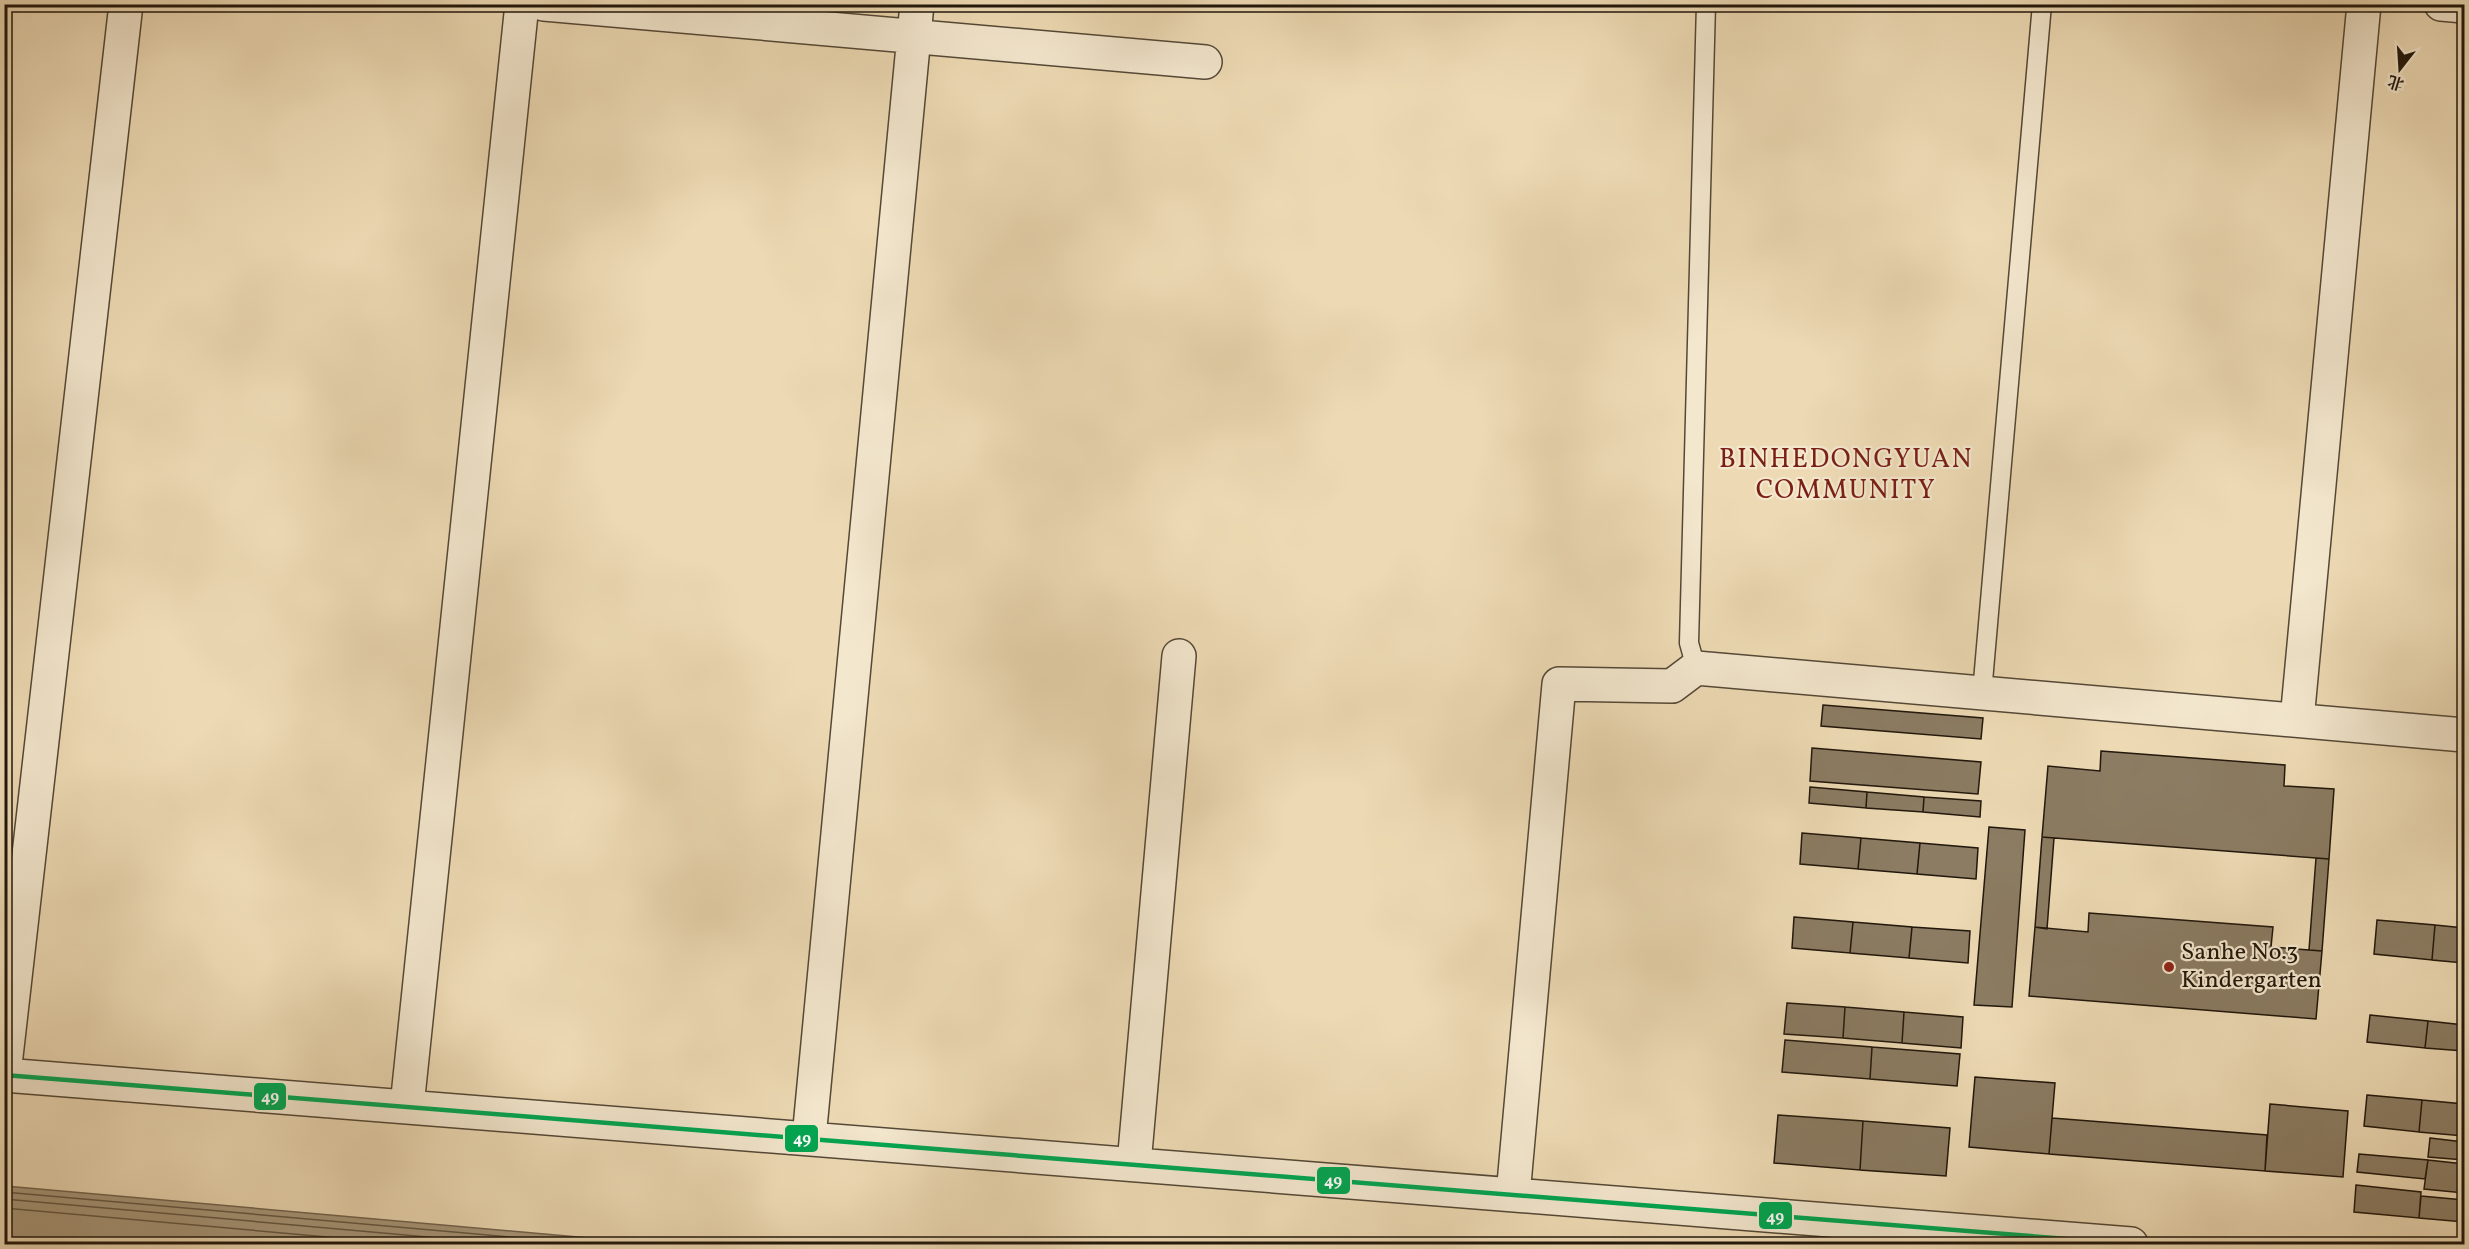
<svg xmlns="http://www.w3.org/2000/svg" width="2469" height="1249" viewBox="0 0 2469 1249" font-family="Vollkorn,'Noto Serif SC',serif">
  <rect width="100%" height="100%" fill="#eddab4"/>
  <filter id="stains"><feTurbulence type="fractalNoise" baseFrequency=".00333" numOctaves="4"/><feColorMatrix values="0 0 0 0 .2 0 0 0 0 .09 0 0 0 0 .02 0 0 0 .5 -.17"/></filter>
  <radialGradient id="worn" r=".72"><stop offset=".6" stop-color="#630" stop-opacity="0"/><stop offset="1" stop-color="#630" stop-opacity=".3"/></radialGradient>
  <path fill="#a8987b" stroke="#72644f" stroke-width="1.5" d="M4,1186H5L657,1244H5Z"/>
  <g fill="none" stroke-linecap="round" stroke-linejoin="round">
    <path stroke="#645844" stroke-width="1.5" d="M4,1192L590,1244
      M4,1199L506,1244
      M4,1208L406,1244"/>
  </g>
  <path fill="#8b7c63" stroke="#21170c" stroke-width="1.5" d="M1823,705L1983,718L1981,739L1821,726Z
    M1812,748L1981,762L1978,794L1810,781Z
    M2101,751L2285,765L2284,786L2334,789L2329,859L2042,837L2048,766L2100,771Z
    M1810,787L1867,792L1866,808L1809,803Z
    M1867,792L1924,797L1923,812L1866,808Z
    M1924,797L1981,801L1980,817L1923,812Z
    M1989,827L2025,830L2012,1007L1974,1005Z
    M1802,833L1861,838L1858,869L1800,864Z
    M2042,837L2054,838L2047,929L2035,927Z
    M1861,838L1920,843L1917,874L1858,869Z
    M1920,843L1978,848L1976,879L1917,874Z
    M2316,858L2329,859L2322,951L2309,950Z
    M2089,913L2273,927L2271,947L2322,951L2316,1019L2029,996L2035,927L2088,932Z
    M1794,917L1853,922L1850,953L1792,948Z
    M2377,920L2435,925L2432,960L2374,954Z
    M1853,922L1912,927L1909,958L1850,953Z
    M2435,925L2464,928V963L2432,960Z
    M1912,927L1970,931L1968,963L1909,958Z
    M1787,1003L1845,1007L1843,1038L1784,1034Z
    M1845,1007L1904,1012L1902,1043L1843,1038Z
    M1904,1012L1963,1017L1961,1048L1902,1043Z
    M2370,1015L2428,1021L2425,1048L2367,1042Z
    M2428,1021L2464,1025V1051L2425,1048Z
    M1785,1040L1872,1047L1870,1079L1782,1072Z
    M1872,1047L1960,1054L1957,1086L1870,1079Z
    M1975,1077L2055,1083L2049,1154L1969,1147Z
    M2367,1095L2422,1100L2419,1132L2364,1126Z
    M2422,1100L2464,1104V1136L2419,1132Z
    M2270,1104L2348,1111L2343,1177L2265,1171Z
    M1778,1115L1863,1121L1860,1170L1774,1163Z
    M2052,1118L2267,1135L2265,1171L2049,1154Z
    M1863,1121L1950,1128L1946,1176L1860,1170Z
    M2430,1138L2464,1142V1160L2428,1157Z
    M2359,1154L2428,1160L2425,1179L2357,1172Z
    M2428,1160L2464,1164V1193L2424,1189Z
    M2356,1185L2421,1192L2419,1218L2354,1212Z
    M2421,1196L2464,1200V1222L2419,1218Z"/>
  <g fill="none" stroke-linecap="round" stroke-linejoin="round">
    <g stroke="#544836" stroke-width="21">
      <path id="service" d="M1696,668L1689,643L1706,4
        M1982,693L2042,4"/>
    </g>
    <g stroke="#544836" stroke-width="36">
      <path id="minor" d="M544,4L1205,62
        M2441,4L2464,6
        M2297,720L2364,4
        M4,1074L126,4
        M4,1075L2131,1244
        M407,1106L522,4
        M809,1138L917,4
        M1134,1164L1179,656
        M1513,1195L1559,684L1672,686L1696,668L2464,735"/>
    </g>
    <use href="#service" stroke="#f3e7ce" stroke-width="18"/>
    <use href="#minor" stroke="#f3e7ce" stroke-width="33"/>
    <g stroke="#f3e7ce" stroke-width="9">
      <path id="bus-1" d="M4,1075L2131,1244"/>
    </g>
    <use href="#bus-1" stroke="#00a651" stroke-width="4.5"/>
  </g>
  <circle fill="#8f2418" stroke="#f3e7ce" stroke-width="2" cx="2169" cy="967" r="6"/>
  <g text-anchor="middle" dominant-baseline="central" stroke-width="4.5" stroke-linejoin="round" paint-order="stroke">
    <g font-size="24" fill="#21170c" stroke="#f3e7ce" text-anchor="start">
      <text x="2181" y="953">Sanhe No.3<tspan x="2181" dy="28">Kindergarten</tspan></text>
    </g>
    <g font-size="27" letter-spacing="1.5" fill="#7a1f14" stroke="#f3e7ce">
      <text x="1846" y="460">BINHEDONGYUAN<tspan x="1846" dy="31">COMMUNITY</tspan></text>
    </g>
  </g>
  <g stroke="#f3e7ce" stroke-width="2">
    <rect x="253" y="1082" width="34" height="29" rx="6" fill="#00a651"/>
    <rect x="784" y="1124" width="35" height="29" rx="6" fill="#00a651"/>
    <rect x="1316" y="1166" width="35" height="29" rx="6" fill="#00a651"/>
    <rect x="1758" y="1201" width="35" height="29" rx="6" fill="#00a651"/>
  </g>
  <g font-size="16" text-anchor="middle" font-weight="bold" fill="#fff">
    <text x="270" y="1102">49</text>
    <text x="802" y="1144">49</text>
    <text x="1333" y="1186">49</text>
    <text x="1775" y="1222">49</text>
  </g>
  <rect width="2469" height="1249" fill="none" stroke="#eddab4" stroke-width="24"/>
  <rect x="6" y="6" width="2457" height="1237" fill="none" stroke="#21170c" stroke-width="3"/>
  <rect x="12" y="12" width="2445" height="1225" fill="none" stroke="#21170c" stroke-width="1.5"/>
  <g transform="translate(2400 69) rotate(197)" stroke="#f3e7ce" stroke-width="4.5" paint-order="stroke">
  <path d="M0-4.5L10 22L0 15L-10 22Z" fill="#21170c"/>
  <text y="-9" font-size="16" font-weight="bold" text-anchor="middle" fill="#21170c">北</text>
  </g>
  <rect width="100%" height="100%" filter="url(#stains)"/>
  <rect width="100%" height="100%" fill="url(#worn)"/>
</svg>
